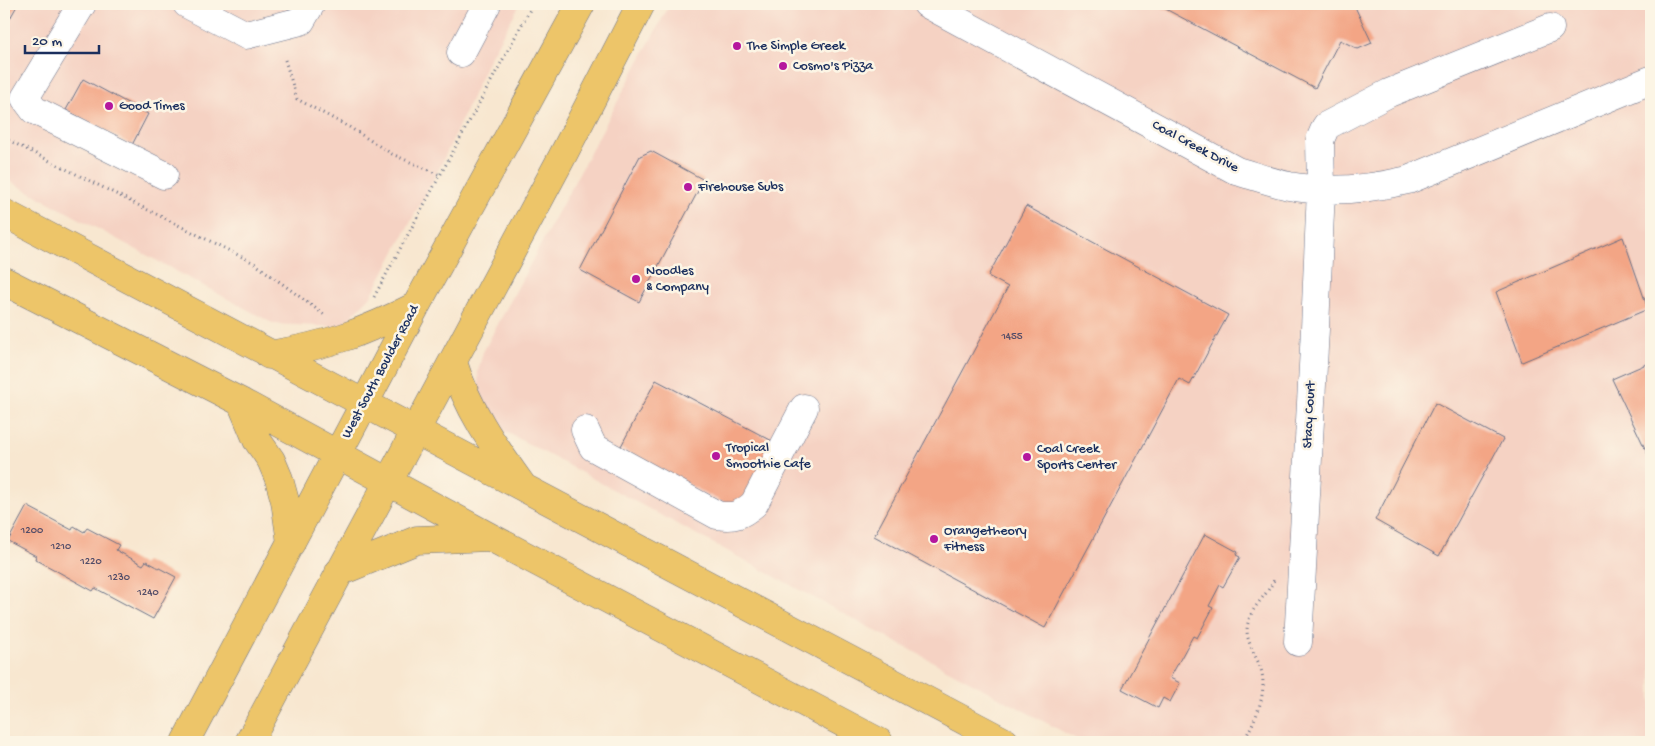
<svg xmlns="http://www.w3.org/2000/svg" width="1655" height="746" viewBox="0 0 1655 746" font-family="'Gochi Hand',sans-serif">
  <rect width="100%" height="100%" fill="#fcf5e5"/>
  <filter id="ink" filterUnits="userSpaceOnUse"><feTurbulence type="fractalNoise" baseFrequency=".02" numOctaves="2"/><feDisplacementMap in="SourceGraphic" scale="10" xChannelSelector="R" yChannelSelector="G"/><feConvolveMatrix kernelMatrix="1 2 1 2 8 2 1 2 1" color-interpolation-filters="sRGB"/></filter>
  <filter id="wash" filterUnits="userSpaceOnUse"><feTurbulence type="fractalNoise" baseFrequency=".0096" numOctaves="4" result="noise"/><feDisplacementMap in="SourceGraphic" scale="20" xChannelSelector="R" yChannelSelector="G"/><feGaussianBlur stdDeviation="1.12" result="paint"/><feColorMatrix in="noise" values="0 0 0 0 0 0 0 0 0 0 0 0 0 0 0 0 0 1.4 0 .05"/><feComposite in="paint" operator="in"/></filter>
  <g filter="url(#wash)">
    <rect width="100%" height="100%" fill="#f8e7d0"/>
    <path fill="#f5d2c3" d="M4,4H520L490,57L441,165L371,296L341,327L274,324L4,178Z
      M670,4H1651V742H1082L495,426L479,393L478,371L483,352Z"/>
    <g id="blocks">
      <path fill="#f3a585" d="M4,4H18L4,29Z
        M1156,4H1358L1356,9L1372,43L1358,49L1340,40L1315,88Z
        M83,79L148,114L132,145L66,110Z
        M651,151L704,180L639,302L580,270L640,156Z
        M1026,206L1228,315L1190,385L1179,379L1045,628L874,536L1008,287L988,276Z
        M1623,237L1648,309L1522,362L1496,292Z
        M1651,362V461L1612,379Z
        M656,380L778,444L749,499L726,504L620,448Z
        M1435,403L1503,439L1439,556L1375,520Z
        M27,506L72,530L74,526L84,532L87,528L119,545L116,550L143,565L146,561L176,577L153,619L95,588L93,591L35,559L36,556L8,541Z
        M1205,534L1238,552L1236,555L1240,557L1223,587L1220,585L1209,606L1213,608L1197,638L1193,636L1170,678L1180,683L1170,702L1163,698L1158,708L1122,689Z"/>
    </g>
  </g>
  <g filter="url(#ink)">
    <use href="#blocks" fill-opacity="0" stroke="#686f86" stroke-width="1"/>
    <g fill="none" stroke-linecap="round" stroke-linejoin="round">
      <g stroke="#686f86" stroke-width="29">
        <path id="minor" d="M82,4L25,98L34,110L164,175
          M187,4L246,35L301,21L311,4
          M927,4L1237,171C1254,176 1271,182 1289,186C1327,193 1370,189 1408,180L1651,80
          M461,53L487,4
          M585,430L593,447L717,515C734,518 741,515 754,504L804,408
          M1298,642L1315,329L1321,189L1320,140L1326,126L1389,93L1550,28"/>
      </g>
      <g stroke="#686f86" stroke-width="29">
        <path id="major" d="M4,213L1005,742
          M4,281L241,402L490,537L879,742
          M269,355C328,345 363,333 416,306
          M453,362C467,408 493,445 521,484
          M241,402L257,440L271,460L279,479L285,501L291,543
          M339,572L417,540L490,537
          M185,742L416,306L581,4
          M249,742L562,157L641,4"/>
      </g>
      <path stroke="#686f86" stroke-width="3" stroke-dasharray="1 4" stroke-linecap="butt" d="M285,60L297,99L349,127L392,154L440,175
        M4,138L254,263L326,316
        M374,297L533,4
        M1243,742C1255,721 1268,694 1261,669C1257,657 1247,644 1247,630C1248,608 1266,598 1274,580"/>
      <use href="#minor" stroke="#fff" stroke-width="28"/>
      <use href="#major" stroke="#edc569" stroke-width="28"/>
    </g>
  </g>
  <g fill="#b5179e" stroke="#fcf5e5" stroke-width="2">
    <circle cx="737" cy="46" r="5"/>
    <circle cx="783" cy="66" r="5"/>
    <circle cx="109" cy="106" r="5"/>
    <circle cx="688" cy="187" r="5"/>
    <circle cx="636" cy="279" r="5"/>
    <circle cx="716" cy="456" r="5"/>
    <circle cx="1027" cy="457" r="5"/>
    <circle cx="934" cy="539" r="5"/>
  </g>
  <g text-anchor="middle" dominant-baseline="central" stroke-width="5" stroke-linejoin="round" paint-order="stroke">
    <g font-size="11" fill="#514c68">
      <text x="1012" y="337">1455</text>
      <text x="32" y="531">1200</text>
      <text x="61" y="547">1210</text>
      <text x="91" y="562">1220</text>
      <text x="119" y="578">1230</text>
      <text x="148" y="593">1240</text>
    </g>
    <g font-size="14" fill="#1b2f5e" stroke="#fcf5e5" text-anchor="start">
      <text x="747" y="46">The Simple Greek</text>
      <text x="793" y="66">Cosmo's Pizza</text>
      <text x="119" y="106">Good Times</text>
      <text x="698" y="187">Firehouse Subs</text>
      <text x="646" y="271">Noodles<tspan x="646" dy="16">&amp; Company</tspan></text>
      <text x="726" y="448">Tropical<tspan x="726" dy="16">Smoothie Cafe</tspan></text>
      <text x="1037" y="449">Coal Creek<tspan x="1037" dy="16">Sports Center</tspan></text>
      <text x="944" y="531">Orangetheory<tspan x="944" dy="16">Fitness</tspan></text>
    </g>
    <g font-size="14" fill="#1b2f5e" stroke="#fcf5e5">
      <text transform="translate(1195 147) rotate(28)">Coal Creek Drive</text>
      <text transform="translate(381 372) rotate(-62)">West South Boulder Road</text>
      <text transform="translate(1310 415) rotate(-87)">Stacy Court</text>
    </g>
  </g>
  <rect width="1655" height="746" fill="none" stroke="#fcf5e5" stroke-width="20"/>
  <path d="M25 45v8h74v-8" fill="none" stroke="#1b2f5e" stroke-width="2.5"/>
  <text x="32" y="45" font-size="15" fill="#1b2f5e" stroke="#fcf5e5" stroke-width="4" paint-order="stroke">20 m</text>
</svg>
